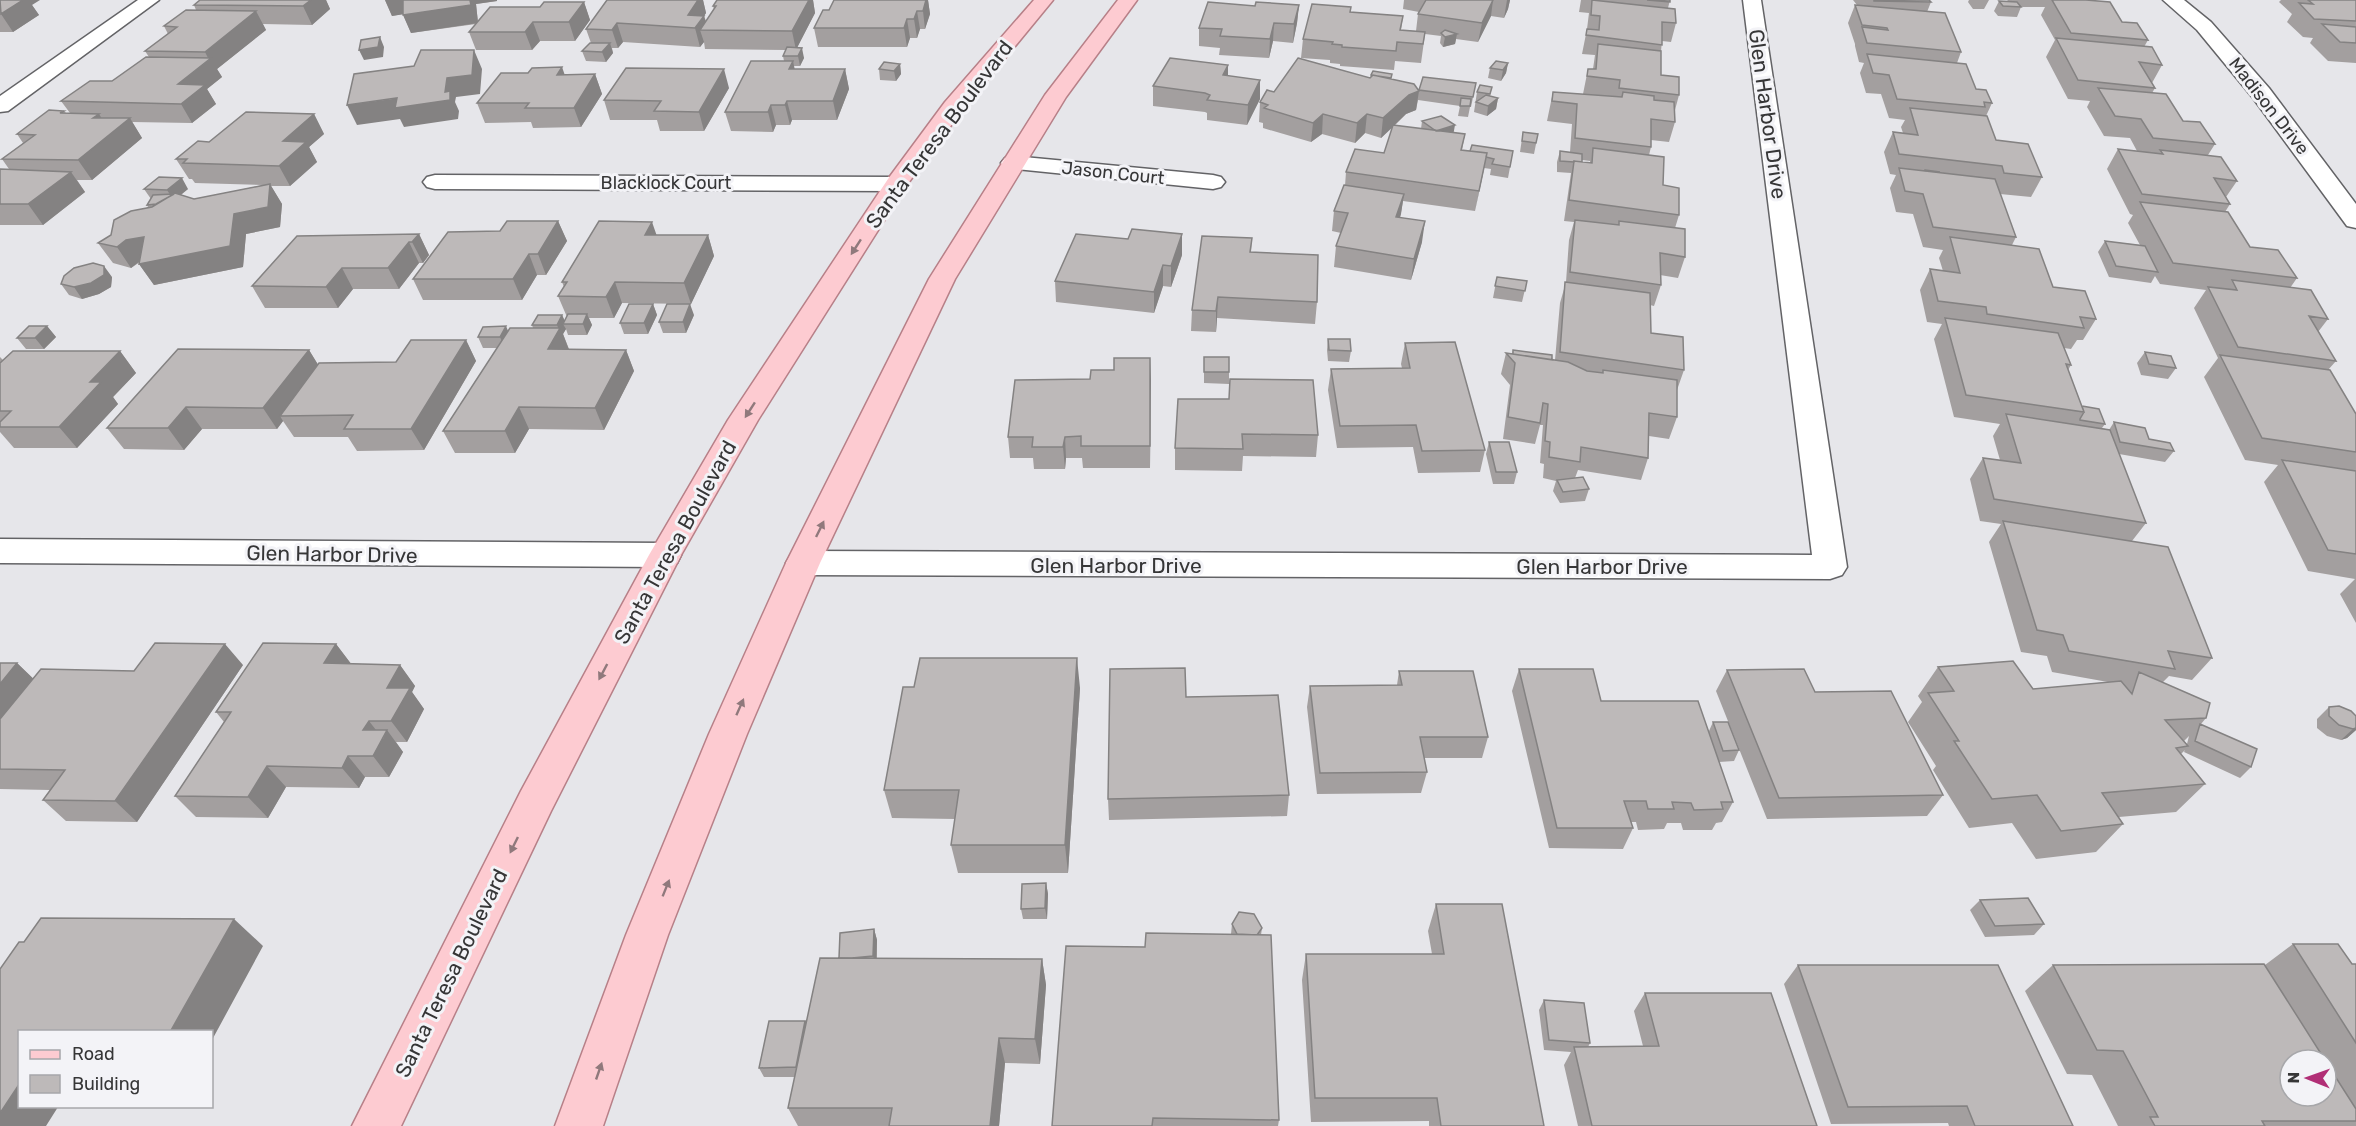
<svg xmlns="http://www.w3.org/2000/svg" width="2356" height="1126" viewBox="0 0 2356 1126" font-family="Rubik,sans-serif">
  <rect width="100%" height="100%" fill="#e6e6ea"/>
  <g fill="none" stroke-linecap="round" stroke-linejoin="round">
    <g stroke="#636366" stroke-width="3">
      <path id="minor" d="M138,0H159L8,111L0,112V96Z
        M1743,0H1761L1847,567L1842,575L1830,579L803,575L791,571L786,563L791,555L803,551L1812,555Z
        M2163,0H2184L2211,22L2269,88L2356,204V228L2347,226L2253,98L2197,30Z
        M1013,156L1213,175L1221,177L1225,182L1221,187L1213,189L1005,168L1001,163L1005,158Z
        M435,175L896,177L904,179L908,184L904,189L896,191L435,189L427,187L423,182L427,177Z
        M0,539L665,543L677,547L681,555L677,563L665,567L0,563Z"/>
    </g>
    <g stroke="#b78088" stroke-width="3">
      <path id="major" d="M1034,0H1053L961,112L906,186L758,420L681,555L551,811L401,1126H352L521,791L649,555L728,420L888,179L945,102Z
        M1118,0H1137L1066,97L955,279L820,563L747,734L668,935L603,1126H555L626,935L709,734L786,563L929,279L1045,95Z"/>
    </g>
    <use href="#minor" fill="#fff" fill-rule="evenodd"/>
    <use href="#major" fill="#fdcbd1" fill-rule="evenodd"/>
  </g>
  <path fill="#a39f9f" fill-rule="evenodd" d="M0,0L32,5L39,15L13,32H0Z
    M200,0H326L330,9L312,25L263,24L266,30L217,69L222,77L207,89L216,104L192,123L132,122L142,138L92,180H77L85,192L43,225H0V169H9L2,159L23,143L17,134L64,111L66,113H70L61,101L112,81L149,57L145,51L168,34L164,26L196,10L194,5Z
    M385,0H497V1L476,4L478,22L540,7L584,2L590,20L575,41H540L532,50H476L469,32L476,24L411,33L403,14L392,16Z
    M607,0H703L706,13L704,16L706,21L714,9L713,6L729,0H813L815,13L797,47L804,58L800,66H794V69H845L849,89L837,120H792L790,125H776L773,132L731,131L725,112L784,61L783,56L786,50L705,49L704,42L700,47L623,42L618,48H612L613,53L606,62L586,61L582,51L591,43L586,29Z
    M928,0L930,14L925,29H920L917,38H910L907,47H818L814,28L829,10Z
    M1404,0H1510L1508,9L1504,18L1491,16L1478,42L1456,39L1455,44L1443,47L1440,43L1441,36L1425,34L1421,63L1395,61L1394,70L1340,66V64L1330,63V60L1301,58L1303,39L1350,12L1403,16L1401,30L1416,31L1418,14L1419,12L1403,9Z
    M1581,0H1670L1668,8L1676,23L1671,42L1662,41L1661,51V75L1679,95L1675,110V122L1669,142L1651,140V147L1649,155L1663,185L1679,215L1675,228L1685,257L1678,278L1660,275L1661,285L1654,306L1650,305L1651,333L1684,370L1677,390V417L1669,439L1649,436L1648,458L1641,480L1578,470L1575,478L1589,489L1585,501L1560,503L1553,491L1556,481L1543,478L1544,464L1540,463L1543,425H1540L1535,444L1503,439L1510,385L1501,374L1506,353L1512,354L1513,350L1555,360L1560,303L1566,282L1569,240L1574,222L1564,221L1571,173L1557,172V162L1560,151L1570,152L1572,124L1547,121L1553,92L1583,94L1588,69H1593L1595,55L1582,54L1587,29L1589,13L1579,12ZM1582,160L1590,161V163L1582,162Z
    M1853,0H1929L1931,2L1927,12L1961,52L1957,63L1976,89L1992,103L1986,116L1996,140L2042,177L2031,197L2000,194L2016,237L2012,245L2053,287L2096,319L2083,340H2077L2071,349L2064,348L2071,365L2068,370L2082,406L2105,424L2102,428L2109,430L2114,422L2174,451L2165,462L2119,454L2146,523L2132,541L2212,658L2192,680L2169,676L2163,682L2206,718L2201,724L2251,767L2240,778L2184,752L2185,750L2181,754L2205,784L2176,812L2119,817L2123,824L2096,852L2036,859L2012,823L1969,828L1933,770L1936,766L1908,722L1922,702L1918,696L1938,667L2033,689L2108,682L2052,672L2047,656L2021,652L1989,542L2001,524L1980,521L1970,479L1983,458L2000,460L1993,436L2000,424L1954,417L1934,339L1942,324L1927,322L1920,290L1930,269L1943,271L1939,258L1943,250L1923,247L1913,214L1896,212L1890,188L1896,175L1890,174L1884,152L1893,132L1903,133L1901,127L1905,120L1889,118L1881,94L1866,93L1860,73L1864,63L1859,62L1855,46V44L1848,23L1855,5H1857ZM2189,736L2187,744L2184,741Z
    M1969,0H1989L1984,9H1973L1968,2Z
    M2007,0H2086L2122,22L2148,40L2144,47L2162,65L2152,83L2155,88L2152,93L2183,121L2215,144L2208,155L2237,181L2226,197L2230,204L2225,212L2250,247L2297,278L2290,288L2328,319L2318,332L2336,361L2328,370L2356,414V623L2340,594L2355,579L2308,571L2264,482L2278,465L2245,460L2204,377L2218,358L2194,308L2206,290L2160,284L2155,276L2151,283L2109,277L2098,252L2105,241L2140,245L2128,223L2133,215L2130,214L2107,169L2118,149L2137,151L2130,138L2104,136L2087,107L2090,101L2068,99L2046,57L2055,40L2041,15L2045,7H2021L2017,17L1998,16L1994,11L1999,1L2009,2Z
    M2281,0H2356V63L2328,61L2310,43L2313,38L2303,37L2287,22L2292,14L2279,2Z
    M1299,5L1297,23L1293,43L1273,41L1269,58L1219,55L1220,48L1199,46V28L1255,6Z
    M1508,63L1506,73L1501,81L1488,78L1490,68Z
    M900,64L901,74L896,81L880,80L879,69Z
    M595,74L602,94L581,127L533,128L531,122L485,123L477,103L565,75Z
    M1392,74L1391,79L1419,90L1476,83L1471,107H1470L1468,117L1458,116L1460,106L1418,100L1416,110L1406,114L1395,125L1421,129L1422,121L1453,133L1465,134L1462,150L1470,151H1513L1508,178L1490,175L1491,169L1484,168L1475,211L1403,201L1400,218L1422,242L1411,280L1334,267L1336,246L1341,233L1332,231L1334,211L1345,186L1346,172L1384,153L1393,127L1381,138L1365,133L1355,143L1322,134L1311,142L1263,128V123L1259,122L1260,102L1274,92L1370,78L1371,75Z
    M1228,76L1260,80V99L1247,125L1207,120V113L1205,112L1153,106V86Z
    M1492,87L1490,96L1498,98L1496,109L1487,116L1474,112L1477,92Z
    M729,88L704,131H660L657,120H610L604,100Z
    M314,114L324,134L309,147L317,162L290,186H271L282,204L280,227L246,234L243,267L154,285L139,264L140,262L131,268L113,263L98,243L111,235L148,207L147,205L151,199L144,189H188L181,195L194,199L263,185L195,183L192,179H189L176,159L209,142Z
    M1523,132L1538,134L1534,154L1520,152Z
    M558,221L567,241L546,275H537L522,300H423L413,279L500,231Z
    M419,234L429,255L423,263H419L399,289H353L338,308H265L252,286Z
    M657,235H708L714,256L691,304L622,303L614,318H589L592,325L587,335H568L566,329L563,334L569,349L626,350L634,371L604,430L529,429L515,453H455L443,431L497,348H483L478,337L508,331L533,328L532,325L562,315L565,321L567,317L558,296L564,287L562,282Z
    M1252,238L1251,252L1317,302L1315,324L1217,318L1216,332L1191,331L1192,310Z
    M1182,255L1171,287L1163,286L1154,313L1056,302L1055,281Z
    M112,277L111,287L99,294L82,299L69,295L61,284Z
    M1497,277L1527,281L1522,302L1493,298Z
    M653,304L657,315L648,334H624L620,323Z
    M694,315L686,333H663L659,322Z
    M47,326L56,337L44,349H26L17,338Z
    M1328,339L1351,351L1349,362L1328,361L1327,350Z
    M466,340L476,361L424,450L357,451L348,437H294L283,421L277,429H202L184,450L124,449L107,428L309,350L318,365L396,362Z
    M1405,343L1485,450L1480,472L1418,473L1413,447L1337,448L1328,390L1331,369L1402,368L1401,364Z
    M120,351L136,373L113,397L118,404L77,448H14L0,432V357L3,360Z
    M2145,352L2176,368L2168,379L2141,375L2137,363Z
    M1204,357L1229,372V384L1204,383Z
    M1150,358V468H1083L1082,458H1066L1065,469H1034L1033,458H1010L1008,437L1090,379L1114,370Z
    M1178,399L1318,435L1316,457L1243,456L1242,471L1175,470V448Z
    M1489,442L1517,472L1514,484H1493L1486,454Z
    M336,644L351,664L400,665L415,686L412,692L424,709L407,742H396L403,752L389,777H365L359,788L286,787L268,818L196,817L175,796L224,722L216,712Z
    M0,663H17L33,679L134,671L243,665L137,822L66,821L43,800L50,790L0,789Z
    M1519,669L1601,701L1709,731L1713,722L1739,750L1734,761L1719,762L1733,802L1722,822L1716,823L1712,830H1683L1681,823H1667L1664,829L1638,830L1636,822H1631L1633,828L1623,849L1549,848L1512,691Z
    M1727,670L1815,692L1943,795L1927,816L1767,819L1716,691Z
    M1399,671L1488,737L1482,758H1424L1427,772L1421,793L1317,794L1307,707L1310,686L1397,685Z
    M1080,688L1068,873H958L951,845L955,819L892,818L884,790Z
    M1186,697L1289,795L1287,816L1109,820L1108,799Z
    M2329,707L2356,730L2347,738L2341,740L2327,736L2317,728V719Z
    M1046,883L1048,894L1047,919H1023L1021,909Z
    M1980,900L2044,924L2034,935L1985,937L1970,910Z
    M1436,904L1544,1126H1429V1121L1311,1122L1302,980L1306,954H1432L1428,931Z
    M1232,924L1262,928L1261,935L1279,1120L1278,1126H1052L1145,947L1231,934Z
    M874,929L877,940V958L1042,959L1046,985L1040,1064L1005,1063L999,1126H798L788,1108L795,1077H764L759,1068L805,1021L806,1023L839,958Z
    M2293,944L2352,964H2356V1126H2118L2092,1075L2067,1074L2025,991L2053,965H2265ZM2290,1060H2326V1096Z
    M1798,965L2073,1126H1949L1948,1123L1831,1124L1784,984Z
    M1645,993L1817,1126H1578L1564,1065L1571,1052L1544,1050L1539,1010L1544,1000L1590,1043L1588,1047L1643,1046L1634,1011Z"/>
  <path fill="#848282" d="M7,0H40L32,5L39,15L13,32L1,14Z
    M302,0H326L330,9L312,25L303,6Z
    M385,0H405L411,13L392,16Z
    M470,0H497V1L476,4L478,23L411,33L403,15Z
    M698,0H703L706,13L704,16L708,30H700L704,42L700,47L695,28L688,15Z
    M809,0H813L815,13L796,50L792,31Z
    M926,0H928L930,14L925,29L923,11Z
    M1493,0L1491,16L1478,42L1482,23Z
    M1507,0H1510L1508,9L1504,18Z
    M584,2L590,20L575,41L569,22Z
    M1299,5L1297,23L1293,43L1294,24Z
    M256,11L266,30L217,69L222,77L207,89L216,104L192,123L181,104L178,84L209,60L205,52Z
    M917,11L920,29L917,38L914,19Z
    M907,19L910,38L907,47L904,28Z
    M533,22L540,41L532,50L525,32Z
    M617,23L623,42L618,48L612,30Z
    M1274,23L1273,41L1269,58L1270,39Z
    M1457,34L1455,44L1443,47L1445,37Z
    M380,37L384,47L383,57L364,60L359,50Z
    M610,43L613,53L606,62L602,52Z
    M802,48L804,58L800,66L798,56Z
    M474,50L482,69L480,94L456,97L455,102L459,111L458,119L404,127L400,119L357,125L347,105L445,92L447,78Z
    M793,61L797,80L789,69Z
    M1508,63L1506,73L1501,81L1503,70Z
    M900,64L901,74L896,81L894,71Z
    M1228,65V85L1223,75Z
    M562,67L569,87L557,75Z
    M724,69L729,88L704,131L699,112Z
    M845,69L849,89L837,120L833,101Z
    M595,74L602,94L581,127L574,108Z
    M1260,80V99L1247,125L1248,105Z
    M1419,91L1416,110L1406,114L1381,138L1383,118L1409,95Z
    M1498,98L1496,109L1487,116L1488,106Z
    M787,101L792,120L790,125L785,105Z
    M771,105L776,125L773,132L768,112Z
    M99,114L111,133L130,118L142,138L92,180L78,160L93,118Z
    M314,114L324,134L309,147L317,162L290,186L279,166L283,141Z
    M1323,114L1322,134L1311,142L1313,123Z
    M1367,114L1365,133L1355,143L1357,123Z
    M1455,125L1453,136L1436,131Z
    M1487,153L1483,174L1475,211L1479,191Z
    M71,172L85,192L43,225L28,204Z
    M182,178L188,189L179,196L173,199L167,190Z
    M270,184L282,204L280,227L246,234L243,267L154,285L139,264L234,214Z
    M1404,194L1401,214L1393,238L1396,217Z
    M558,221L567,241L546,275L538,254Z
    M1425,221L1422,242L1411,280L1414,259Z
    M652,222L659,242L645,235Z
    M419,234L429,255L423,263L412,242Z
    M1182,234V255L1171,287V266Z
    M708,235L714,256L691,304L684,283Z
    M144,237L140,261L131,268L117,247L126,240Z
    M409,242L419,263L399,289L388,268Z
    M529,254L537,275L522,300L513,279Z
    M1163,265V286L1154,313V292Z
    M104,266L112,277L111,287L99,294L82,299L74,287Z
    M342,268L353,289L338,308L326,287Z
    M615,282L622,303L614,318L606,297Z
    M1218,297L1217,318L1216,332V311Z
    M653,304L657,315L648,334L644,323Z
    M690,304L694,315L686,333L683,322Z
    M587,314L592,325L587,335L583,324Z
    M562,315L566,324H563L566,329L563,334L569,350L548,349L559,330L557,325Z
    M47,326L56,337L44,349L35,338Z
    M506,326L511,338L505,348L500,337Z
    M466,340L476,361L424,450L411,429Z
    M309,350L322,371L280,416L283,421L277,429L263,408Z
    M626,350L634,371L604,430L595,408Z
    M120,351L136,373L113,397L118,404L77,448L59,427L90,382Z
    M1150,358L1151,380L1150,468Z
    M186,407L202,429L184,450L168,428Z
    M519,407L529,429L515,453L505,431Z
    M1065,437L1066,458L1065,469L1063,447Z
    M225,644L243,665L137,822L115,801Z
    M336,644L352,665L324,663Z
    M1077,658L1080,688L1068,873L1065,845Z
    M17,663L39,684L0,734V684Z
    M400,665L415,686L412,692L424,709L407,742L391,721L387,688Z
    M369,721L383,739L387,730L403,752L389,777L373,756L363,730Z
    M2356,728V730L2347,738L2341,740L2353,729Z
    M348,756L365,777L359,788L342,768Z
    M267,766L286,787L268,818L248,797Z
    M1046,883L1048,894L1047,919L1045,908Z
    M234,919L263,946L212,1040V1032H170Z
    M874,929L877,940L876,966L873,956Z
    M1042,959L1046,985L1040,1064L1035,1039Z
    M999,1038L1005,1063L999,1126H990Z
    M20,1083V1107H58L46,1126H0V1113Z"/>
  <path fill="#bdb9b9" stroke="#848282" stroke-width="1.5" d="M0,0H23L1,14Z
    M200,0H311L303,6L194,5Z
    M403,0H470L471,5L403,15Z
    M607,0H698L688,15L704,16L695,28L617,23L612,30L586,29Z
    M717,0H809L792,31L700,30L716,6H713Z
    M834,0H926L923,11H917L914,19H907L904,28H814L823,10H829Z
    M1426,0H1493L1482,23L1418,14Z
    M1592,0L1675,9L1676,23L1662,22V45L1586,35L1587,29L1599,30L1600,16L1591,15Z
    M1647,0H1670V2Z
    M1874,0H1929L1931,2L1874,1Z
    M2052,0H2086L2110,2L2122,22L2137,23L2148,40L2071,33Z
    M2308,0H2356V21L2314,19L2299,3L2313,4Z
    M1999,1L2017,2L2021,7L2003,6Z
    M544,2H584L569,22H533L525,32H469L490,7H540Z
    M1208,2L1255,6L1256,2L1299,5L1294,24L1274,23L1270,39L1220,36L1222,29L1199,28Z
    M1312,4L1351,7L1350,12L1403,16L1400,30L1425,32L1423,44L1397,42L1396,51L1342,47V45L1332,44L1333,42L1303,39Z
    M1855,5L1945,13L1961,52L1867,43L1862,27L1888,30L1887,28L1862,25Z
    M186,10L256,11L205,52L145,51L177,27L164,26Z
    M2322,24L2356,27V43L2340,42Z
    M1445,30L1457,34L1445,37L1441,33Z
    M380,37L378,47L359,50L361,40Z
    M2056,38L2152,47L2162,65L2139,62L2155,88L2078,80Z
    M590,43H610L602,52L582,51Z
    M1598,44L1661,51V75L1679,77V95L1619,88L1620,80L1587,76L1588,69H1596Z
    M787,47L802,48L798,56H783Z
    M421,50H474L472,75L447,78L445,92L450,91V100L395,108L397,98L347,105L354,74L414,66Z
    M1867,54L1966,64L1976,89L1986,90L1992,103L1984,102L1985,107L1897,99L1889,75L1873,73Z
    M146,57L211,58L178,84L205,85L181,104L61,101L90,81H112Z
    M1170,58L1228,65L1223,75L1260,80L1248,105L1207,100L1210,95L1205,93L1153,86Z
    M1298,58L1370,78L1373,75L1414,84L1419,91L1409,95L1383,118L1367,114L1357,123L1323,114L1313,123L1264,108L1268,105L1260,102L1267,90L1274,92Z
    M751,61H793L789,69H845L833,101H787L785,105H771L768,112H725Z
    M1496,61L1508,63L1503,70L1490,68Z
    M884,62L900,64L894,71L879,69Z
    M562,67L557,75L595,74L574,108H525L529,103H477L501,73H528L532,68Z
    M626,68L724,69L699,112L654,111L661,101L604,100Z
    M1373,71L1392,74L1391,78L1371,75Z
    M1423,77L1476,83L1473,97L1419,90Z
    M1480,85L1492,87L1490,94L1477,92Z
    M2098,88L2166,94L2183,121L2200,122L2215,144L2153,138L2141,119L2115,116Z
    M1553,92L1622,97L1623,92L1654,96V100L1674,102L1675,122L1651,119V147L1575,138L1577,104L1552,101Z
    M1486,95L1498,98L1488,106L1476,102Z
    M1461,98L1471,99L1470,106H1460Z
    M1910,108L1987,116L1996,140L2028,144L2042,177L2004,173L2002,166L1899,154L1893,132L1918,135Z
    M49,110L64,111L60,113L99,114L93,118H130L78,160L2,159L35,135L17,134Z
    M246,112L314,114L283,141L306,142L279,166L183,163L187,159H176L198,141L209,142Z
    M1441,116L1455,125L1436,131L1422,121Z
    M1393,125L1465,134L1461,150L1487,153L1479,191L1346,172L1355,149L1384,153Z
    M1523,132L1538,134L1536,143L1522,141Z
    M1472,145L1513,151L1510,167L1492,164L1494,159L1486,157L1487,153L1470,151Z
    M1593,148L1664,157L1663,185L1679,188V215L1569,200L1574,161L1592,163Z
    M2118,149L2163,154L2160,150L2221,157L2237,181L2214,178L2230,204L2142,194Z
    M1560,151L1582,154V162L1574,161V162L1560,161Z
    M1899,168L1995,179L2016,237L1933,227L1923,194L1905,191Z
    M0,169L71,172L28,204H0Z
    M1925,170L1940,172L1925,171Z
    M159,177L182,178L167,190L144,189Z
    M270,184L268,207L234,214L230,246L139,264L144,237L126,240L117,247L98,243L111,235L114,220L131,211L152,207L175,193L194,199Z
    M1344,185L1404,194L1396,217L1425,221L1414,259L1336,246L1348,213L1334,211Z
    M174,194L156,204L147,205L153,195Z
    M2140,202L2228,212L2250,247L2278,250L2297,278L2173,263Z
    M1575,220L1619,225V221L1685,229V257L1660,253L1661,285L1570,272Z
    M507,221H558L538,254H529L513,279H413L448,232L500,231Z
    M599,221L652,222L645,235H708L684,283L615,282L606,297L558,296L567,282H562Z
    M1132,229L1182,234L1171,266L1163,265L1154,292L1055,281L1076,234L1128,239Z
    M419,234L412,242H409L388,268H342L326,287L252,286L297,236Z
    M1202,236L1252,238L1250,252L1318,255L1317,302L1218,297L1216,311L1192,310Z
    M1950,237L2039,249L2053,287L2085,291L2096,319L2080,317L2084,328L1987,314L1986,307L1938,301L1930,269L1960,273Z
    M2105,241L2145,246L2158,272L2116,266Z
    M93,263L104,266V275L91,283L74,287L61,284L64,276L74,268Z
    M1497,277L1527,281L1525,291L1495,286Z
    M2232,280L2311,290L2328,319L2309,316L2336,361L2238,347L2208,287L2237,290Z
    M1565,282L1650,293L1651,333L1683,337L1684,370L1560,352Z
    M629,304H653L644,323H620Z
    M667,304H690L683,322H659Z
    M568,314H587L583,324H563Z
    M538,315H562L557,325H532Z
    M1945,318L2058,333L2071,365L2066,364L2084,412L1966,395Z
    M29,326H47L35,338H17Z
    M506,326L500,337H478L483,327Z
    M510,328H560L548,349L626,350L595,408L519,407L505,431H443Z
    M1328,339H1350L1351,351L1329,350Z
    M411,340H466L411,429H344L353,415L280,416L319,363L396,362Z
    M1455,342L1485,450L1422,451L1416,425L1340,426L1331,369L1410,368L1405,343Z
    M178,349L309,350L263,408L186,407L168,428H107Z
    M1513,350L1552,355V360L1513,354Z
    M13,351H120L90,382H101L59,427H0V422L11,411H0V363Z
    M2145,352L2171,356L2176,368L2149,364Z
    M1506,353L1568,362L1587,371L1603,373V370L1677,380V417L1649,413L1648,458L1581,447L1580,462L1549,457L1550,442L1545,441L1548,404L1543,403L1540,423L1508,417L1515,363Z
    M2220,355L2330,370L2356,414V452L2262,438Z
    M1204,357H1229V372H1204Z
    M1114,358H1150V446H1081V436L1065,437L1063,447H1032L1033,437H1008L1015,380L1090,379L1091,370H1114Z
    M1230,379L1313,380L1318,435L1242,434L1243,449L1175,448L1178,399H1229Z
    M2082,406L2099,409L2105,424L2080,420V419L2084,412Z
    M2006,414L2110,430L2146,523L1994,499L1983,458L2021,463Z
    M2114,422L2145,428L2149,439L2170,443L2174,451L2120,442Z
    M1489,442H1509L1517,472H1496Z
    M2282,460L2356,471V554L2328,550Z
    M1583,477L1589,489L1563,492L1557,480Z
    M2003,521L2168,547L2212,658L2168,651L2175,669L2069,651L2063,635L2037,630Z
    M155,643L225,644L115,801L43,800L65,770L0,769V719L41,669L134,671Z
    M263,643L336,644L324,663L400,665L387,688H410L391,721H369L363,730H387L373,756H348L342,768L267,766L248,797L175,796L231,712H216Z
    M920,658H1077L1065,845H951L959,790H884L903,687H914Z
    M2013,661L2033,689L2121,681L2132,694L2139,672L2210,703L2206,718L2165,720L2188,746L2176,748L2205,784L2102,793L2123,824L2061,831L2037,795L1992,799L1954,741H1959L1928,693L1954,691L1938,667Z
    M0,663H17L0,684Z
    M1185,668L1186,697L1278,695L1289,795L1108,799L1110,669Z
    M1519,669H1593L1601,701H1698L1733,802H1721L1723,809L1694,810L1691,803L1672,802L1674,809H1648L1646,801H1624L1633,828H1557Z
    M1804,669L1815,692L1891,691L1943,795L1779,798L1727,670Z
    M1399,671H1473L1488,737H1420L1427,772L1320,773L1310,686L1402,685Z
    M2339,706L2351,711L2356,716V728L2353,729L2339,725L2329,716V707Z
    M1713,722H1728L1739,750L1723,751Z
    M2200,724L2257,749L2251,767L2195,741Z
    M1046,883L1045,908L1021,909L1022,884Z
    M2028,898L2044,924L1995,926L1980,900Z
    M1436,904H1502L1544,1126H1441L1437,1098H1315L1306,954H1444Z
    M1239,912L1254,914L1262,928L1257,935L1237,934L1232,924Z
    M41,918L234,919L170,1032H20V1083L0,1113V969L19,942H24Z
    M874,929L873,956L852,958H839L840,933Z
    M1146,933L1271,935L1279,1120L1153,1118L1152,1126H1052L1066,946L1145,947Z
    M2293,944H2338L2352,964H2356V1043Z
    M820,958L1042,959L1035,1039L999,1038L990,1126H889L892,1108H788Z
    M2264,964L2325,1060H2290V1096H2326V1062L2356,1109V1121H2262L2265,1126H2155L2150,1117H2158L2123,1051L2097,1050L2053,965Z
    M1798,965H1998L2073,1126H1975L1967,1106L1848,1107Z
    M1645,993H1771L1817,1126H1592L1574,1047L1659,1046Z
    M1544,1000L1584,1003L1590,1043L1549,1040Z
    M769,1021H805L796,1067L759,1068Z"/>
  <defs><path id="oneway-solid" d="M-6-.8H1V-3.2L6.5 0L1 3.2V.8H-6Z" transform="scale(1.5)"/></defs>
  <g fill="#90797c">
    <use href="#oneway-solid" transform="translate(856 247) rotate(123)"/>
    <use href="#oneway-solid" transform="translate(750 410) rotate(123)"/>
    <use href="#oneway-solid" transform="translate(820 529) rotate(-64)"/>
    <use href="#oneway-solid" transform="translate(603 672) rotate(118)"/>
    <use href="#oneway-solid" transform="translate(740 707) rotate(-66)"/>
    <use href="#oneway-solid" transform="translate(514 845) rotate(116)"/>
    <use href="#oneway-solid" transform="translate(666 888) rotate(-68)"/>
    <use href="#oneway-solid" transform="translate(599 1071) rotate(-71)"/>
  </g>
  <g text-anchor="middle" dominant-baseline="central" stroke-width="6" stroke-linejoin="round" paint-order="stroke">
    <g font-size="18" fill="#363637" stroke="#f3f3f7">
      <text transform="translate(2269 106) rotate(52)">Madison Drive</text>
      <text transform="translate(1113 173) rotate(6)">Jason Court</text>
      <text x="666" y="183">Blacklock Court</text>
    </g>
    <g font-size="21" fill="#363637" stroke="#f3f3f7">
      <text transform="translate(1768 114) rotate(82)">Glen Harbor Drive</text>
      <text transform="translate(939 134) rotate(-53)">Santa Teresa Boulevard</text>
      <text transform="translate(675 542) rotate(-61)">Santa Teresa Boulevard</text>
      <text transform="translate(332 554) rotate(1)">Glen Harbor Drive</text>
      <text x="1116" y="565">Glen Harbor Drive</text>
      <text x="1602" y="566">Glen Harbor Drive</text>
      <text transform="translate(451 973) rotate(-64)">Santa Teresa Boulevard</text>
    </g>
  </g>
  <rect x="18" y="1030" width="195" height="78" fill="#f3f3f7" stroke="#a7a7aa" stroke-width="1.5"/>
  <rect x="30" y="1050" width="30" height="9" fill="#fdcbd1" stroke="#a7a7aa" stroke-width="1.5"/>
  <text x="72" y="1060" font-size="18" fill="#363637">Road</text>
  <rect x="30" y="1075" width="30" height="18" fill="#bdb9b9" stroke="#a7a7aa" stroke-width="1.5"/>
  <text x="72" y="1090" font-size="18" fill="#363637">Building</text>
  <g transform="translate(2308 1078) rotate(271)"><circle r="28" fill="#f3f3f7" stroke="#a7a7aa" stroke-width="1.5"/>
  <path d="M0-4.5L10 22L0 15L-10 22Z" fill="#b12e76"/>
  <text y="-9" font-size="16" font-weight="bold" text-anchor="middle" fill="#363637">N</text>
  </g>
</svg>
